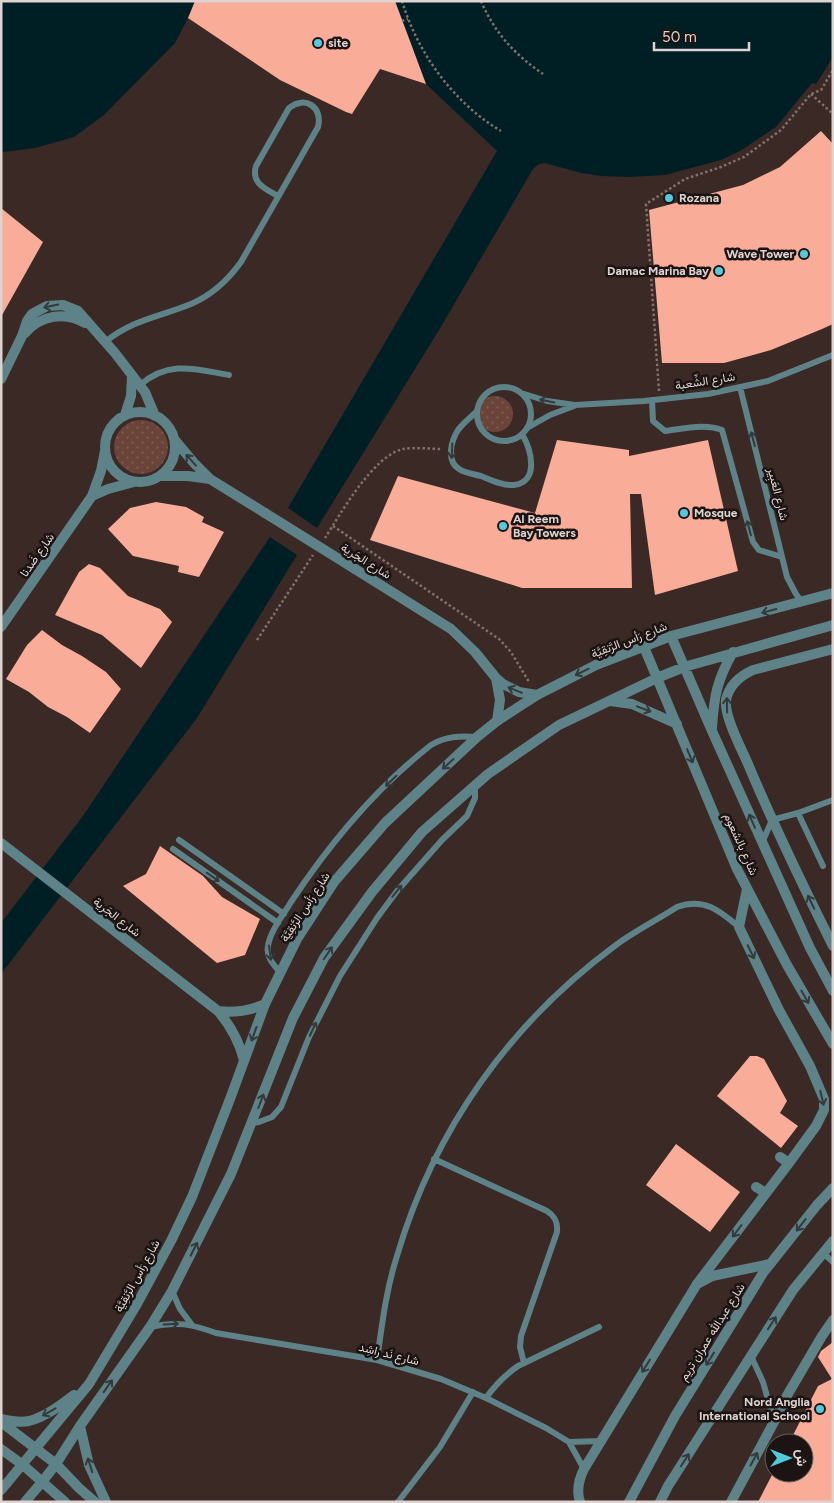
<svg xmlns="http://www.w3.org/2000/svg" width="834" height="1503" viewBox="0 0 834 1503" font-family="Figtree,Vazirmatn,sans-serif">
  <defs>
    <pattern id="grass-dots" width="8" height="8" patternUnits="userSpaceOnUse" patternTransform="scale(1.25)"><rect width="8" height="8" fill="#6a4339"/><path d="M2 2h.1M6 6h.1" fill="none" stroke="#7f5d55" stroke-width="1.8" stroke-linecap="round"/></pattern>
  </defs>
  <rect width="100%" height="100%" fill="#3a2925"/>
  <path fill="url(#grass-dots)" d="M477 414a18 18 0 1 1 36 0a18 18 0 1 1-36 0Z
    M114 447a27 27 0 1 1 54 0a27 27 0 1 1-54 0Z"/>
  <path fill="#001f24" d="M1,1H197L175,43L104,115L74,137L35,148L3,152L1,151Z
    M395,1H833V57L816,84L812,83L776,127L740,151L721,160L665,175L629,177L601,176L581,173L545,163L539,164L533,169L439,330L317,528L288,508L497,151L426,84Z
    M270,537L297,555L197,718L1,974V923L83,816Z"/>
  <path fill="#f9ac98" d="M195,1H395L426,84L380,69L352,114L346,112L280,80L188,18Z
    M821,131L833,144V324L822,329L771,350L724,363H662L649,210L743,185L780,167Z
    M1,208L43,242L1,317Z
    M557,440L629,450V456L708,440L738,571L655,595L641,494H630L632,588H522L370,540L398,476L535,513Z
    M156,502L186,507L204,517L202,522L224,532L199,577L178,572L179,566L133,556L108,529L130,508Z
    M89,564L100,568L128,596L160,609L172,622L141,668L102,635L55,615L79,572Z
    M42,630L62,645L82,656L106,672L121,689L90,733L67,717L48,707L29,692L6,679L27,645Z
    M160,846L203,876L222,897L260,919L245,955L217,963L123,886L146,874Z
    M750,1056H757L764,1059L787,1101L780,1113L798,1126L781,1148L717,1096Z
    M676,1144L740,1192L710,1232L646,1185Z
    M833,1342V1502H758L773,1473H804V1443H789L818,1386L832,1379L818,1357L821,1351Z"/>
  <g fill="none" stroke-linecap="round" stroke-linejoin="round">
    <path stroke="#80716e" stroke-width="2.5" stroke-dasharray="2.5 2.5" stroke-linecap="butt" d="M402,1C418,54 454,103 501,131
      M481,1C494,32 515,55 543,74
      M402,21L408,19
      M811,94L833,114
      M659,391L646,204L685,179L721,167L744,157L781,130L811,94L821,90L833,70
      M333,526L499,639L511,652L529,682
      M325,538C341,513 373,456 403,449C413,447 431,449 442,449
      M257,640L313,555"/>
    <path stroke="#5d8389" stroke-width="6" d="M105,342C134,319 159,317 191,304C212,295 228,280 241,262L318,127C323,107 305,95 289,108L256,166C251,183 265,189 278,196
      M140,385C169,360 195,369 229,375
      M740,387L787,577L796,594L802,602
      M477 414a27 27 0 1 1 54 0a27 27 0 1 1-54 0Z
      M521,393L547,401L575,405L644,401L708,394L768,381L833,355
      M652,400L653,421L665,431C683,429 705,423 722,430L753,542L759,550L782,557
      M477,411C471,417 463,423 458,430C451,441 446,461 459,469C465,473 473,474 481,476C491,480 503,486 514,485C540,482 531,449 522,434
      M527,428L550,415L574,406
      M798,813L823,866
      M179,840L284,914
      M762,843L772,820L798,813L833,800
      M173,849L278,923
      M280,972C273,964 266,957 268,946C270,931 284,914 291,902C330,843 376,788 431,745C446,736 460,736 477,737
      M252,1123L259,1122L272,1117L281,1107L309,1037L340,976L377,918L397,891L442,840L467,816L475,798V785
      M434,1159L547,1211C555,1216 558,1222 557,1232L521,1336L520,1347L524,1363
      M823,1253L833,1262
      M172,1291L180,1309L192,1325
      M150,1327C177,1321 191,1324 216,1333L377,1360L441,1379L486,1398L546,1428L569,1442L584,1469
      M751,1356L763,1382L774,1421
      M377,1360C382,1325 386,1290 397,1256C434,1130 510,1023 616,945C635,931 657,920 677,907C704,897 720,911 739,927
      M486,1398C495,1385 505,1375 518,1366L599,1327
      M569,1442L601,1441
      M398,1502L440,1447L473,1392"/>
    <path stroke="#5d8389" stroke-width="10" d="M24,334C40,315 65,311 85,323
      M1,379L22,336L27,321L32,314L47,306L63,305L78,311L115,353L145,392L155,416
      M105 447a35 35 0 1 1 70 0a35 35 0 1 1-70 0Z
      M125,415L131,396L132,376
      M174,439L194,463L210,479L265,513
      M160,476H188L210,479
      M92,496L108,489L134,482
      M355,569L451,629L475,652L496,678L503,684L519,692L537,695
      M1,627L92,496L101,471L105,451
      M833,649L753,670C740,676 729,685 726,700C724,716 741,748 748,764C774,826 803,886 833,946
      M496,678L500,700L497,721
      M1,843L218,1011C231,1026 239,1041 244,1060
      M218,1011C235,1013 249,1011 265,1004
      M780,1157L789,1163
      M756,1187L766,1193
      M580,1502C576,1490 579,1479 584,1469L697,1284L789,1163L816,1126L824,1110V1099L810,1066L779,1010L739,927L747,889
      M731,1502L774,1422L785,1399L822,1336L833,1320"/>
    <path stroke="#5d8389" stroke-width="10" d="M671,636L712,731L810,948L833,991
      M644,647L737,869L787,965L833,1044
      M610,701L632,704L677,724
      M712,728C714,696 717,680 733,652
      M697,1284L712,1276L770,1264
      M1,1419C10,1421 20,1423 29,1421C45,1417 61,1405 74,1395
      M1,1422L56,1464L79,1488L95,1502
      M80,1426L89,1465L106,1502
      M1,1449L23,1465L65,1502
      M1,1490L89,1384L137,1304L171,1241L192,1197L230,1099L265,1004L297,939L334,882L385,823L477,737L497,721L537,695L596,665L671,636L833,593
      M25,1502L42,1482L56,1464L80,1426L150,1327L172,1291L231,1174L293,1018L324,958L372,892L422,832L488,774L559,725L657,678L684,667L833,625
      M629,1502L675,1416L763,1273L817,1205L833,1188
      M660,1502L668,1486L793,1290L833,1241"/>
    <path stroke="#5d8389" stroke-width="10" d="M265,513L355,569"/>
  </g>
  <defs><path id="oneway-shaft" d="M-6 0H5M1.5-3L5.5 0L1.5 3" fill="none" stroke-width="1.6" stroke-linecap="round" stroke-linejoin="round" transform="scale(1.25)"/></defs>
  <g stroke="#323b3c">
    <use href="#oneway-shaft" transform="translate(51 306) rotate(169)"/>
    <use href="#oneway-shaft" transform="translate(547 401) rotate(-168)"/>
    <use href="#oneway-shaft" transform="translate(753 439) rotate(-104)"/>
    <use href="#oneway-shaft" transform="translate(452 451) rotate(93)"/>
    <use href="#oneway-shaft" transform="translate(191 460) rotate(-132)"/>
    <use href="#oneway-shaft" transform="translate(749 528) rotate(-105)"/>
    <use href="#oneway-shaft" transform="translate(769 611) rotate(165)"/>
    <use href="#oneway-shaft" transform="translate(582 672) rotate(154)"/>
    <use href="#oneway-shaft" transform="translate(515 690) rotate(-158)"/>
    <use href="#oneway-shaft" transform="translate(727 705) rotate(-91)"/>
    <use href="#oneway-shaft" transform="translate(644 709) rotate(21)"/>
    <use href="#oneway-shaft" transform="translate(690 756) rotate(67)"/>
    <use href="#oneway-shaft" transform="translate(448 764) rotate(138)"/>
    <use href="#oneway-shaft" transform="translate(391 781) rotate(136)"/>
    <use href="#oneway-shaft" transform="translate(752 821) rotate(-114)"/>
    <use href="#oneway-shaft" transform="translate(213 877) rotate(35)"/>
    <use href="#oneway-shaft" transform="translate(397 891) rotate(-51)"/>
    <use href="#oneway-shaft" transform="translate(811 902) rotate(-116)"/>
    <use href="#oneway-shaft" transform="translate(751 952) rotate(64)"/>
    <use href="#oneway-shaft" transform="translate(270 953) rotate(82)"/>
    <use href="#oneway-shaft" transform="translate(328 953) rotate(-56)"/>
    <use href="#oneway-shaft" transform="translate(805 997) rotate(60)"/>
    <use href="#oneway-shaft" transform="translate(313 1029) rotate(-65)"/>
    <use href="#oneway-shaft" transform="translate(254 1034) rotate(110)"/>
    <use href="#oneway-shaft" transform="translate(822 1098) rotate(77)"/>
    <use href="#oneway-shaft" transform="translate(261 1101) rotate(-69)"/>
    <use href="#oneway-shaft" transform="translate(801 1225) rotate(128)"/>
    <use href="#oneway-shaft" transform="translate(737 1231) rotate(127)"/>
    <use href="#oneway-shaft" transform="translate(194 1249) rotate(-63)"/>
    <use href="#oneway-shaft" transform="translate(772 1323) rotate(-57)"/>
    <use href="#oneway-shaft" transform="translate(171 1324) rotate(-3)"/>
    <use href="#oneway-shaft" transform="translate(710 1359) rotate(122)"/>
    <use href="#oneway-shaft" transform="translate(646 1366) rotate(122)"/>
    <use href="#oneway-shaft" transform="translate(108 1386) rotate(-55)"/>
    <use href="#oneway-shaft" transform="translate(49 1412) rotate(151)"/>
    <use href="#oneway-shaft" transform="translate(754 1459) rotate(-62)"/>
    <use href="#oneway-shaft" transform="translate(685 1460) rotate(-57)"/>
    <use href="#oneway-shaft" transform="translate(90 1465) rotate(-108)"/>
  </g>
  <g fill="#53cadc" stroke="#1b1412" stroke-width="2">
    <circle cx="318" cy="43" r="5"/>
    <circle cx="669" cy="198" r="5"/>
    <circle cx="804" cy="254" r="5"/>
    <circle cx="719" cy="271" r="5"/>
    <circle cx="684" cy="513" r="5"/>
    <circle cx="503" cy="526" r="5"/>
    <circle cx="820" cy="1409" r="5"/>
  </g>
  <g text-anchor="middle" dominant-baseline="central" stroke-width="5" stroke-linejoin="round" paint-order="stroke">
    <g font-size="12" font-weight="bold" fill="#ded3d0" stroke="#1b1412" text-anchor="start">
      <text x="328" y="43">site</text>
      <text x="679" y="198">Rozana</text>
      <text x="794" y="254" text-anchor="end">Wave Tower</text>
      <text x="709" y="271" text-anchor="end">Damac Marina Bay</text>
      <text x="694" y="513">Mosque</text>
      <text x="513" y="519">Al Reem<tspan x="513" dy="14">Bay Towers</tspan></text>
      <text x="810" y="1402" text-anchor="end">Nord Anglia<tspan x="810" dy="14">International School</tspan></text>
    </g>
    <g font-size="12" fill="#ded3d0" stroke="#1b1412">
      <text transform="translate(705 381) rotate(-9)">شارع الشِّعبة</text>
      <text transform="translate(778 494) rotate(76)">شارع العَبِير</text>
      <text transform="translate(37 555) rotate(-55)">شارع ضَدنا</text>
      <text transform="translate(366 561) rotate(32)">شارع الجَرية</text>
      <text transform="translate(629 640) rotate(-21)">شارع رَأس الرَّنقِيَّة</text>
      <text transform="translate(741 844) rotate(66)">شارع بالشعوم</text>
      <text transform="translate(305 907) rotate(-57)">شارع رَأس الرَّنقِيَّة</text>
      <text transform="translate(117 917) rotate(38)">شارع الجَرية</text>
      <text transform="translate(137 1276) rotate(-61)">شارع رَأس الرَّنقِيَّة</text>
      <text transform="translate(712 1332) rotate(-58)">شارع عبدالله عمران تريم</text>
      <text transform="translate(389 1354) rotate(14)">شارع نَد راشِد</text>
    </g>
  </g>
  <rect width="834" height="1503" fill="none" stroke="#ded3d0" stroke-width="5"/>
  <g transform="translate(789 1458) rotate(90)"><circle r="24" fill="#1b1412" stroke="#69605e"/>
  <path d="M0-4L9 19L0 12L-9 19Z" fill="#53cadc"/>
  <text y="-8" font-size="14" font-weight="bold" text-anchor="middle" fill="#ded3d0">ش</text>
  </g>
  <path d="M654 42v8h95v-8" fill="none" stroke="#ded3d0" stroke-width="2.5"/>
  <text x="662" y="42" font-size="15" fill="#ded3d0" stroke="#1b1412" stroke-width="4" paint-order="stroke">50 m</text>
</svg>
